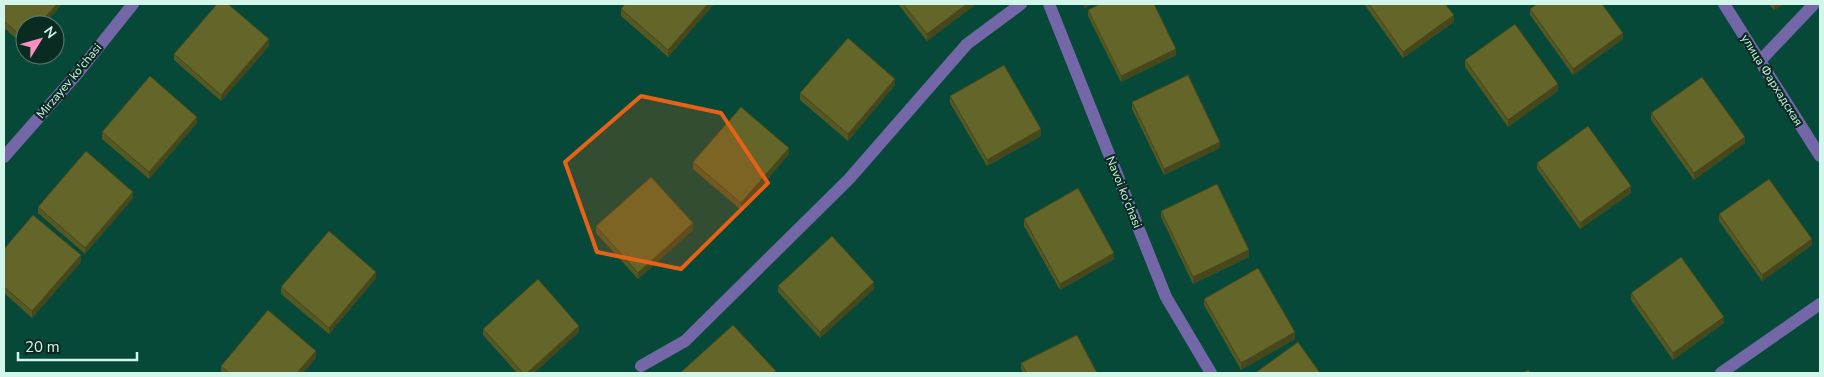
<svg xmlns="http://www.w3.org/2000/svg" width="1824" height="377" viewBox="0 0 1824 377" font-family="'Nunito Sans',sans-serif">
  <rect width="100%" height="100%" fill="#074939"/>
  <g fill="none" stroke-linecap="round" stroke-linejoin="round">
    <path stroke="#7367a7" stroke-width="12" d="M1049,4L1166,297L1211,373
      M1724,4L1820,156
      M1760,61L1814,4
      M4,157L77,74L133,4
      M641,366L685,341L849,179L967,44L1021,4
      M1721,373L1820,304"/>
  </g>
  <path fill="#555822" d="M4,4H62L44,25H25V46L4,28Z
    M625,4H714L668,57L621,16V9Z
    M898,4H976L927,41Z
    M1364,4H1445L1454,22L1403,58Z
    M1769,4H1784L1774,10Z
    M1530,9L1623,39L1573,75L1530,15Z
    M1088,10L1176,55L1121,82L1088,16Z
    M269,46L221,101L174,60V54Z
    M1465,60L1558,91L1508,127L1465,67Z
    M895,85L848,141L800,100V93Z
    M950,96L1041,136L987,166L950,103Z
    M1132,102L1220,148L1164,175L1132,109Z
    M1651,113L1745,143L1694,180L1651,120Z
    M197,123L149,179L102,139V132Z
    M789,154L741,210L693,169V162Z
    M1537,163L1631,193L1580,229L1537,169Z
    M133,198L85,254L38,213V207Z
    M1161,211L1249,257L1193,284L1161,217Z
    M1719,214L1812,245L1762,281L1719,221Z
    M1024,219L1114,259L1060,290L1024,226Z
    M596,226L693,230L638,279L596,233Z
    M4,249L81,262L32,318L4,293Z
    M376,278L329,334L281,294V287Z
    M778,286L874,289L820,338L778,292Z
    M1631,293L1724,323L1673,360L1631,300Z
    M1204,299L1295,339L1241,370L1204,305Z
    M483,329L579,332L534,373H517L483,335Z
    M316,358L303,373H221V366Z
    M1021,363L1097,373H1023L1021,369Z"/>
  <path fill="#45471c" d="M57,4H62L44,25H38Z
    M708,4H714L668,57V50Z
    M967,4H976L927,41V34Z
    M1084,4H1092L1084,9Z
    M1774,4H1784L1774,10Z
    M1454,15V22L1403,58V52Z
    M1623,33V39L1573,75V69Z
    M269,39V46L221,101V95Z
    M1176,49V55L1121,82V76Z
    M895,79V85L848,141V134Z
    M1558,84V91L1508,127V120Z
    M197,117V123L149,179V172Z
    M1041,129V136L987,166V160Z
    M1745,137V143L1694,180V173Z
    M1220,142V148L1164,175V169Z
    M789,148V154L741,210V203Z
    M1631,186V193L1580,229V223Z
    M133,192V198L85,254V248Z
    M693,223V230L638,279V273Z
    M1812,239V245L1762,281V275Z
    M1249,250V257L1193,284V277Z
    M1114,253V259L1060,290V284Z
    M81,255V262L32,318V311Z
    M376,272V278L329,334V328Z
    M874,282V289L820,338V332Z
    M1724,317V323L1673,360V353Z
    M579,326V332L534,373H527Z
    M1295,332V339L1241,370V363Z
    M316,351V358L303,373H297Z"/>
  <path fill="#636628" stroke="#45471c" d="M4,4H57L38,25H25V40L4,21Z
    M217,4H228L269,39L221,95L174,54Z
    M625,4H708L668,50L621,9Z
    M903,4H967L927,34Z
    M1100,4H1154L1176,49L1121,76L1088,10Z
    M1369,4H1445L1454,15L1403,52Z
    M1537,4H1602L1623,33L1573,69L1530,9Z
    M1515,24L1558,84L1508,120L1465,60Z
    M848,38L895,79L848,134L800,93Z
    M1004,65L1041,129L987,160L950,96Z
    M1188,75L1220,142L1164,169L1132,102Z
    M150,76L197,117L149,172L102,132Z
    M1702,77L1745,137L1694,173L1651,113Z
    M741,107L789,148L741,203L693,162Z
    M1588,126L1631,186L1580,223L1537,163Z
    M86,151L133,192L85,248L38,207Z
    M651,177L693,223L638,273L596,226Z
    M1769,179L1812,239L1762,275L1719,214Z
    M1217,184L1249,250L1193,277L1161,211Z
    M1078,188L1114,253L1060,284L1024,219Z
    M33,215L81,255L32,311L4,287V249Z
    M329,231L376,272L329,328L281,287Z
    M832,236L874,282L820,332L778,286Z
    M1681,257L1724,317L1673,353L1631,293Z
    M1258,268L1295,332L1241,363L1204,299Z
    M538,279L579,326L527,373H523L483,329Z
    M268,310L316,351L297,373H229L221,366Z
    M733,325L776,371L773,373H680Z
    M1077,335L1097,373H1027L1021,363Z
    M1298,342L1320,373H1255Z
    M1528,370L1531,373H1523Z"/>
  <path fill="#e76117" fill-opacity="0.2" stroke="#e76117" stroke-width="4" stroke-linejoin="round" d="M641,96L721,113L768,183L681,269L597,252L565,162Z"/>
  <g text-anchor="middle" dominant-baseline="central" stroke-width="4.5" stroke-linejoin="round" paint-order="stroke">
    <g font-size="12" fill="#d2f6e9" stroke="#0a2b22">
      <text transform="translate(1772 80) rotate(58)">улица Фархадская</text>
      <text transform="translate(69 81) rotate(-50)">Mirzayev ko'chasi</text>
      <text transform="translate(1124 192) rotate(68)">Navoi ko'chasi</text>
    </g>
  </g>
  <rect width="1824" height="377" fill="none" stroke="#d2f6e9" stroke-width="10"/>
  <g transform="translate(40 40) rotate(53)"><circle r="24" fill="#0a2b22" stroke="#5a7c72"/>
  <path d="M0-4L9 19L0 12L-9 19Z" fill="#fc8fc2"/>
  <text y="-8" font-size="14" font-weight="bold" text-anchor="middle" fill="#d2f6e9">N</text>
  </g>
  <path d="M18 352v8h119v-8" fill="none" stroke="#d2f6e9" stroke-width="2.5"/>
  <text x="25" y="352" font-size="15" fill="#d2f6e9" stroke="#0a2b22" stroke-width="4" paint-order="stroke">20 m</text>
</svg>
